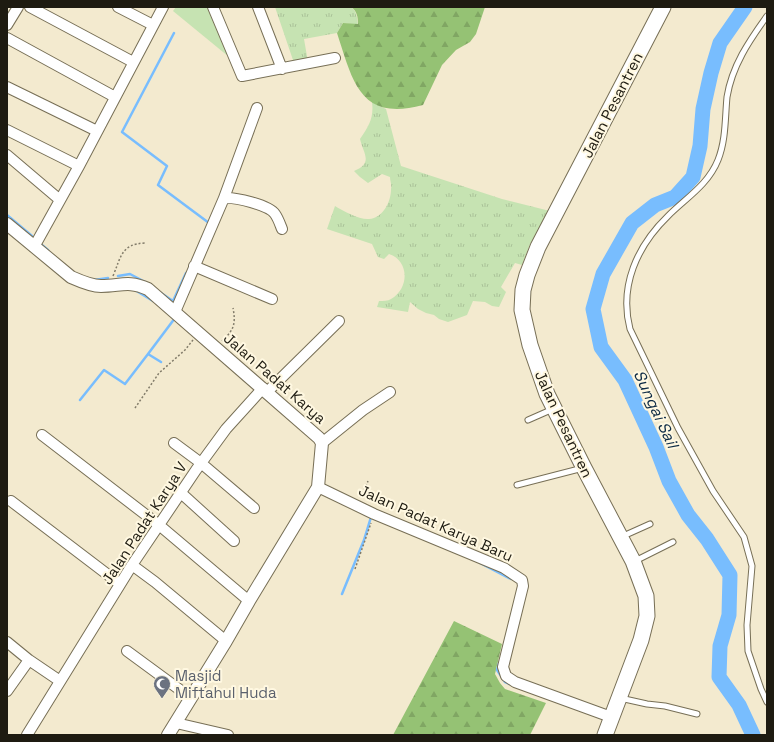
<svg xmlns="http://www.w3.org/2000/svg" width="774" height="742" viewBox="0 0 774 742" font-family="'Space Grotesk',sans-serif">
  <defs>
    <pattern id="grass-tufts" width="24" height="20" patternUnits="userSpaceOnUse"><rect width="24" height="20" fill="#c6e3b2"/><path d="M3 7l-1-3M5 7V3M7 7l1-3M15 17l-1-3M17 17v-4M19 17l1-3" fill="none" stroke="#aac298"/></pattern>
    <pattern id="forest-firs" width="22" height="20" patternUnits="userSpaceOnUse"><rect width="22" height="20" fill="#95c274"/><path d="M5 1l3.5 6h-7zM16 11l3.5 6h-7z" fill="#80a663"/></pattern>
  </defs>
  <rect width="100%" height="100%" fill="#f3eacf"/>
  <path fill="url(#grass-tufts)" d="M275,7H351C357,11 357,18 358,25L343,23L337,33L304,39L308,62L294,63Z
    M372,102L386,109L401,166L502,199L550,211L542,228L530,244L522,265L515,263L501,287L506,292L499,307L492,306L485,302L473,301L467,315L448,322L439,319L434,315L426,313L418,309L410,302L408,312L377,307L379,301C383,301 388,301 391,299C409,289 410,261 389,254L384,259L378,257L372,244L327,229L335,206C343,211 360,220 369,219C383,218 391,202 391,189C392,185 390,181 390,177L382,174L368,183L360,177L354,171C374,163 363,153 360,139C369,126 374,118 372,102Z"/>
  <path fill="url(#forest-firs)" d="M351,7H485L476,34L470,42L456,50L442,65L423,105C360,122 353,82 337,33L343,23L358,24C358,17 357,11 351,7Z
    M454,621L502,644L495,674L500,683L505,689L546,703L530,735H393Z"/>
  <path fill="#c6e3b2" d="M176,7H211L234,61L173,11Z"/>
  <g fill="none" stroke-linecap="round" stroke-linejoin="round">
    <path stroke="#78bdfe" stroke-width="2.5" d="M174,33L122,132L167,166L158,185L209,223L208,225
      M7,215L32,236
      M42,245L48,250
      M118,276L130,274L147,283
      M94,280L108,278
      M135,290L153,301
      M161,293L173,301L186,273
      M161,362L148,354L175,318
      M80,400L104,370L125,384L148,354
      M480,563L511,579
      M342,594L364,540L371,517
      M499,663L497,670L505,682L510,684"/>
    <path stroke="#78bdfe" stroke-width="15" d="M745,7L720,43L711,73L703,109L700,146L693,177L675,197L655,205L632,223L603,274L593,309L601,347L625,380L656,447L669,481L688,515L707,539L730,575L729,615L720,646L719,677L739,705L753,735"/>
    <g stroke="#776f56" stroke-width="7">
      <path id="service" d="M767,16C749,41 732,66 727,97C725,118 726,140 718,160C708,185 686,198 668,216C637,246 619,286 630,329L678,428L713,491L744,537L752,566L747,625L748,651L761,689L767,702
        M528,420L553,409
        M517,485L583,468
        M621,537L650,524
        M635,561L673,542
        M620,698L647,704L665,706L697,714"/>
    </g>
    <g stroke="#776f56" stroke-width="12">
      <path id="minor" d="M30,7L133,62
        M118,7L153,25
        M213,7L242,76L335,58
        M258,7L282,69
        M7,25L18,7
        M7,38L115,97
        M7,87L97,131
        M7,130L79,166
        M7,155L60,200
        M224,198C235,197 269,205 275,214C278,218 280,224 282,229
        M34,247L79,166L163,7
        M194,266L272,299
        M175,312L224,198L257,108
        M267,392L339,321
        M42,435L159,525L249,601
        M174,443L201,463L254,508
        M322,443L363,410L390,392
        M318,487L374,514L504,568L522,580L523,586L503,667L506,676L515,682L611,717
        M181,493L234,541
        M11,501L120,584
        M132,565L155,582L226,641
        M7,642L29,660L60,681
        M127,651L191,698
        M7,691L29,660
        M176,723L228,735
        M27,735L132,565L196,470L226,429L263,388"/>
    </g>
    <g stroke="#776f56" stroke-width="14">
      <path id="tertiary" d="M7,224L71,277C80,281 91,286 101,286C121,286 128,280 148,289L319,438L322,443L318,487L249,601L226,641L168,735"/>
    </g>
    <g stroke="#776f56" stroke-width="17">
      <path id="primary" d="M605,735L641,640L647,616L646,596L633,561L584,468L547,394L530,345L522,310L523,290L527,275L538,247L663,7"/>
    </g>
    <path stroke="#827c6a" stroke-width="1.5" stroke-dasharray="2 2" stroke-linecap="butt" d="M113,276C121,257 121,244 145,243
      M222,341C234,330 236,324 233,308
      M135,408L159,373L185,350L193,340
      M361,497L368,481
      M355,569L371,523"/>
    <use href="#service" stroke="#fff" stroke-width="5"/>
    <use href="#minor" stroke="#fff" stroke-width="10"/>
    <use href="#tertiary" stroke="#fff" stroke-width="12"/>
    <use href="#primary" stroke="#fff" stroke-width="15"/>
  </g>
  <defs>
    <g id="mosque-pin" transform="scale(0.9)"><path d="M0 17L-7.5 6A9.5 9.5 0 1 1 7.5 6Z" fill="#6b7280" stroke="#fff8e1"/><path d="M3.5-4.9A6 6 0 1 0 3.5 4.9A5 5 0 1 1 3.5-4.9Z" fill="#fff"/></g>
  </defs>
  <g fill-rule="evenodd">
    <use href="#mosque-pin" x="162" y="684"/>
  </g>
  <g text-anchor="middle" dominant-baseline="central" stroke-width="4" stroke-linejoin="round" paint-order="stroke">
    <g font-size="15" fill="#1e1b11" stroke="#fff8e1">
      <text transform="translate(612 105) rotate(-63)">Jalan Pesantren</text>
      <text transform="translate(275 378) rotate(41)">Jalan Padat Karya</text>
      <text transform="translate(564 424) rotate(65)">Jalan Pesantren</text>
      <text transform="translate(144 523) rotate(-57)">Jalan Padat Karya V</text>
      <text transform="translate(436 523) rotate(24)">Jalan Padat Karya Baru</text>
    </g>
    <g font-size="15" fill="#5b616d" stroke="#fff8e1" text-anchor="start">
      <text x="175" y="675">Masjid<tspan x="175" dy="17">Miftahul Huda</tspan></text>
    </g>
    <g font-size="16" font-style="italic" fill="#0e2b45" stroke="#fff8e1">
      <text transform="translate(656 409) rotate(65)">Sungai Sail</text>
    </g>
  </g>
  <rect width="774" height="742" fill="none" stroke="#1e1b11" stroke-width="16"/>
</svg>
